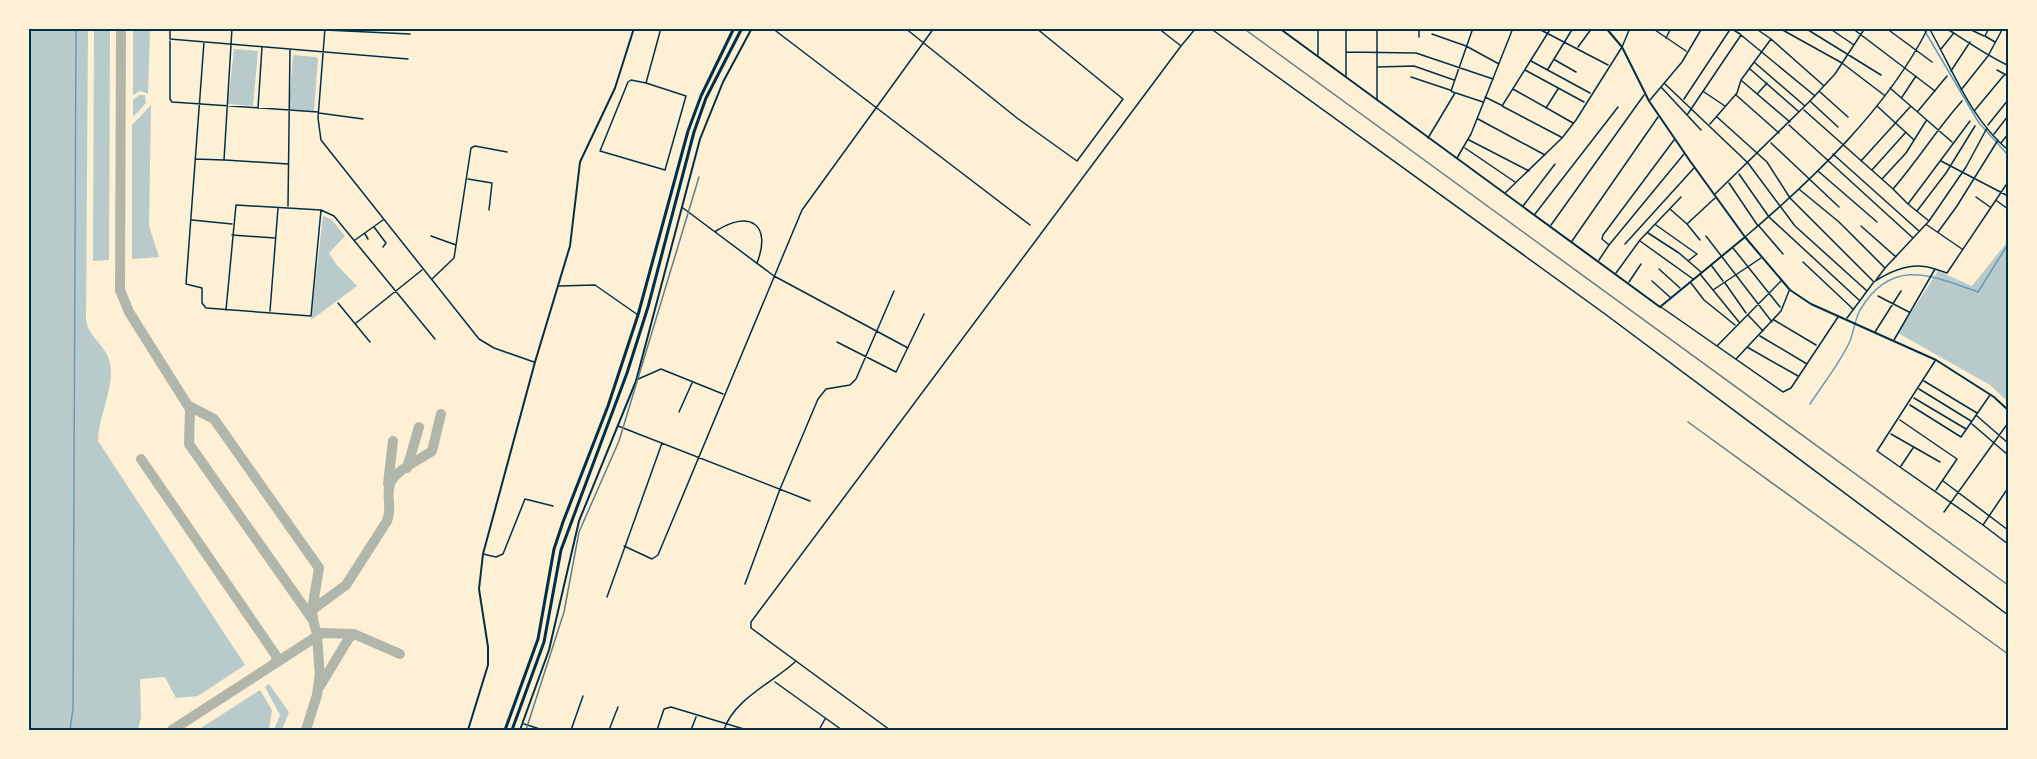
<svg xmlns="http://www.w3.org/2000/svg" width="2037" height="759" viewBox="0 0 2037 759" font-family="Manrope,sans-serif">
  <rect width="100%" height="100%" fill="#fdf0d5"/>
  <path fill="#b9caca" d="M28,29H88L86,319C87,336 107,346 110,363C115,389 98,415 98,441L245,665L198,696L176,698L165,677L140,679L141,717L138,730H29Z
    M94,29H110L109,260L93,261Z
    M133,29H150L148,94L140,91L133,95Z
    M234,49L258,51L253,106L228,104Z
    M293,55L316,57L318,59L314,111L289,109Z
    M139,95H145L146,103L133,117V100Z
    M151,105L149,226L159,257L132,259V125Z
    M323,216L331,219L345,236L329,253L336,264L357,286L311,320Z
    M2008,241V402L1990,385L1898,333L1938,271L1972,286Z
    M269,684L289,712L282,730H274L280,715L265,687Z
    M260,690L272,710L269,730H198Z"/>
  <g fill="none" stroke-linecap="round" stroke-linejoin="round">
    <path stroke="#669bbc" stroke-width="1.5" d="M1923,28L1979,123L2008,155
      M1810,404C1823,384 1840,363 1850,341C1854,331 1855,319 1860,310C1892,257 1931,275 1978,292L2008,244
      M70,730L73,708L76,28"/>
    <path stroke="#b1b6ab" stroke-width="10" d="M121,28L120,290L129,312L190,409L189,444L313,620L317,634L320,679
      M189,406L214,419L319,568L312,610
      M141,459L277,657L275,663
      M407,468L419,427
      M388,484L393,441
      M313,619L312,610L346,585L387,521C392,509 387,500 389,488C390,472 420,460 432,451L441,414
      M320,686L349,638L354,634
      M172,730L322,633L354,634L400,654
      M306,730L317,695L320,673"/>
    <path stroke="#003049" stroke-width="1.5" d="M170,28V39L408,59
      M325,28L318,118L321,140L479,339L494,348L534,362
      M772,28L1030,225
      M905,28L1017,118L1077,161L1123,99L1036,28
      M1158,28L1181,46
      M1210,28L1605,314L2008,615
      M1318,28V55
      M1537,28L1608,65
      M1551,28L1502,106L1561,137
      M1652,28L1686,51
      M1755,28L1771,39
      M1779,28L1842,63L1884,95
      M1805,28L1881,75
      M1829,28L1854,45
      M1852,28L1935,91
      M1886,28L1932,62
      M1929,28C1953,70 1970,118 2008,150
      M1946,28C1966,41 1986,55 2007,65
      M1967,28L1984,36
      M1989,28L1985,36L1995,42
      M1732,29L1740,34
      M325,30L410,34
      M1432,34L1466,46L1499,64
      M1419,37V28
      M1666,38L1671,28
      M170,41V99L172,102L318,112
      M204,42L186,284L202,288V303L206,308L311,316L321,210
      M1578,47L1592,28
      M1941,49L1953,34
      M1346,52L1416,53L1493,79
      M1555,60L1576,72
      M1531,61L1590,93
      M1754,62L1805,106
      M1377,67L1414,66L1454,80
      M1548,69L1573,28
      M1750,69L1798,111
      M1525,70L1584,102
      M1997,70L2008,76
      M1951,71L1970,42
      M1346,76V28
      M1411,77L1450,90
      M1742,81L1790,122
      M646,83L631,80L628,82L600,151L665,170L686,96L646,83L661,28
      M1664,83L1748,163L1795,226L1867,291
      M1661,87L1687,115L1741,35L1815,96
      M1890,88L1952,142
      M1513,89L1573,123
      M1961,90L1988,56L2003,28
      M1704,92L1725,106
      M1820,92L1848,117
      M1456,93L1483,102
      M1758,93L1767,83
      M1736,95L1779,133
      M1485,97L1501,105
      M1902,97L1916,76
      M1684,99L1731,28
      M1377,100V28
      M1650,100L1682,62L1702,28
      M1811,102L1838,127
      M1877,106L1913,139
      M258,108L262,47
      M1546,108L1558,89
      M1804,110L1892,188
      M1975,110L2005,74
      M1918,111L1947,76
      M319,113L363,119
      M1688,116L1701,130
      M1717,117L1767,162L1790,198L1874,282C1892,270 1913,261 1935,269
      M1478,119L1545,155
      M1710,124L1737,93L1741,80L1771,39L1823,85
      M1789,125L1913,238
      M1988,125L2008,100
      M1994,134L2008,116
      M1428,138L1455,93L1451,91L1473,28
      M1469,140L1529,171
      M1771,143L1839,207
      M2001,143L2008,134
      M1465,148L1515,182
      M1833,154L1919,231
      M1457,158L1471,134L1513,28
      M195,159L224,160L232,28
      M225,160L288,164
      M1861,161L1910,107
      M1941,161L2008,196
      M1872,170L1906,132
      M1818,171L1877,222
      M1739,174L1769,217L1859,300
      M468,179L492,183L489,210
      M1882,179L1906,153L1926,121
      M1729,183L1758,226
      M1800,190L1839,222L1885,268L1876,280
      M1505,193L1562,138L1576,120L1622,47L1630,28
      M1715,194L1809,102L1835,74L1865,28
      M1976,197L1990,207
      M1997,201L2008,209
      M1908,204L1893,189C1918,160 1937,129 1962,101
      M288,206L290,49
      M1523,206L1555,164
      M683,208L774,276L908,348
      M1670,209L1687,224L1700,240
      M1917,211L1946,173L1975,126
      M1535,214L1618,107
      M192,220L232,224
      M1929,221L1966,167L1987,128
      M1688,223L1715,198
      M1551,225L1644,95
      M1656,225L1697,254L1688,261
      M1927,225L1962,249
      M1759,226L1783,254
      M1861,226L1896,257
      M374,227L386,243L383,247
      M716,231C750,209 772,225 757,263
      M1938,232L1957,206L1998,140
      M1648,233L1679,253L1701,272
      M365,234L368,239
      M232,235L275,238
      M431,236L456,245
      M1706,236L1772,322
      M1745,237C1812,180 1888,108 1928,28
      M355,240L383,220
      M1572,241L1658,117
      M1640,241L1693,279
      M1625,244L1694,168
      M1609,245L1602,239L1603,235L1674,140
      M1733,248L1780,307
      M1599,260L1609,245L1684,154
      M1803,262L1853,309
      M1711,265L1723,281
      M1885,268L1929,221L1908,204L1970,121
      M1659,269L1680,288
      M1616,273L1640,240L1681,197
      M1700,274L1739,322
      M432,279L454,258L471,148L475,146L507,152
      M1652,281L1671,298
      M1629,282L1641,264
      M1691,283L1704,300L1735,325
      M1725,283L1746,313
      M559,286L595,285L638,315
      M1713,290L1761,258
      M1878,296L1909,312
      M338,303L370,342
      M1661,307L1783,392L1791,388L1838,317
      M226,310L236,205L321,210L334,216L435,339
      M270,311L278,208
      M1748,315L1763,331
      M1847,318L1873,283
      M1774,320L1816,345
      M356,323L422,270
      M1875,332L1901,291
      M1760,336L1807,364
      M1894,340L1935,269L1947,273L2008,182
      M837,342L896,372L924,314
      M1717,346L1781,281
      M1747,347L1798,376
      M1736,359L1781,311L1789,291
      M1935,361L1877,451L1983,525
      M636,380L661,369L723,394
      M1924,381L1977,413
      M1919,389L1971,421
      M1914,398L1966,429
      M1910,405L1961,437L1990,395
      M679,412L692,383
      M1977,416L2008,443
      M1900,420L1957,459L1936,490
      M1972,424L2008,455
      M618,426L810,501
      M1891,434L1940,462
      M1901,466L1913,448
      M1943,481L2008,530
      M2008,488L1983,525L2008,544
      M1944,512L2008,423
      M624,546L652,559L658,555L802,210L934,28
      M483,554L496,557L503,554L525,499L553,506
      M745,584L780,489L818,399L826,389L850,385L856,379L894,291
      M607,597L662,443
      M775,682L842,730
      M524,724L543,730
      M571,730L583,696
      M609,730L618,707
      M657,730L664,709L671,707L747,730
      M691,730L696,717
      M724,730C733,700 772,683 795,662
      M819,730L825,719
      M890,730L751,628V622L1181,46L1196,28"/>
    <path stroke="#003049" stroke-width="2" d="M1279,28L1660,307L1745,237
      M1606,28L1622,47L1649,101L1690,161L1745,237L1790,290L1811,304L1936,360L1994,397L2008,410
      M468,730L488,665V647L479,589L483,554L535,362L570,246L580,162L615,88L634,28
      M520,730L549,650L579,521L636,381L700,139L723,82L752,28"/>
    <path stroke="#003049" stroke-width="3" d="M505,730L538,639L554,549L563,522L608,406L638,315L688,131L701,96L734,28
      M512,730L544,642L561,550L627,373L648,307L694,132L706,98L742,28"/>
    <path stroke="#657d81" stroke-width="1.5" d="M1243,28L2008,585
      M1688,422L2008,654
      M526,730L564,612L579,532L619,441L699,177"/>
  </g>
  <rect width="2037" height="759" fill="none" stroke="#fdf0d5" stroke-width="60"/>
  <rect x="30" y="30" width="1977" height="699" fill="none" stroke="#003049" stroke-width="2"/>
</svg>
